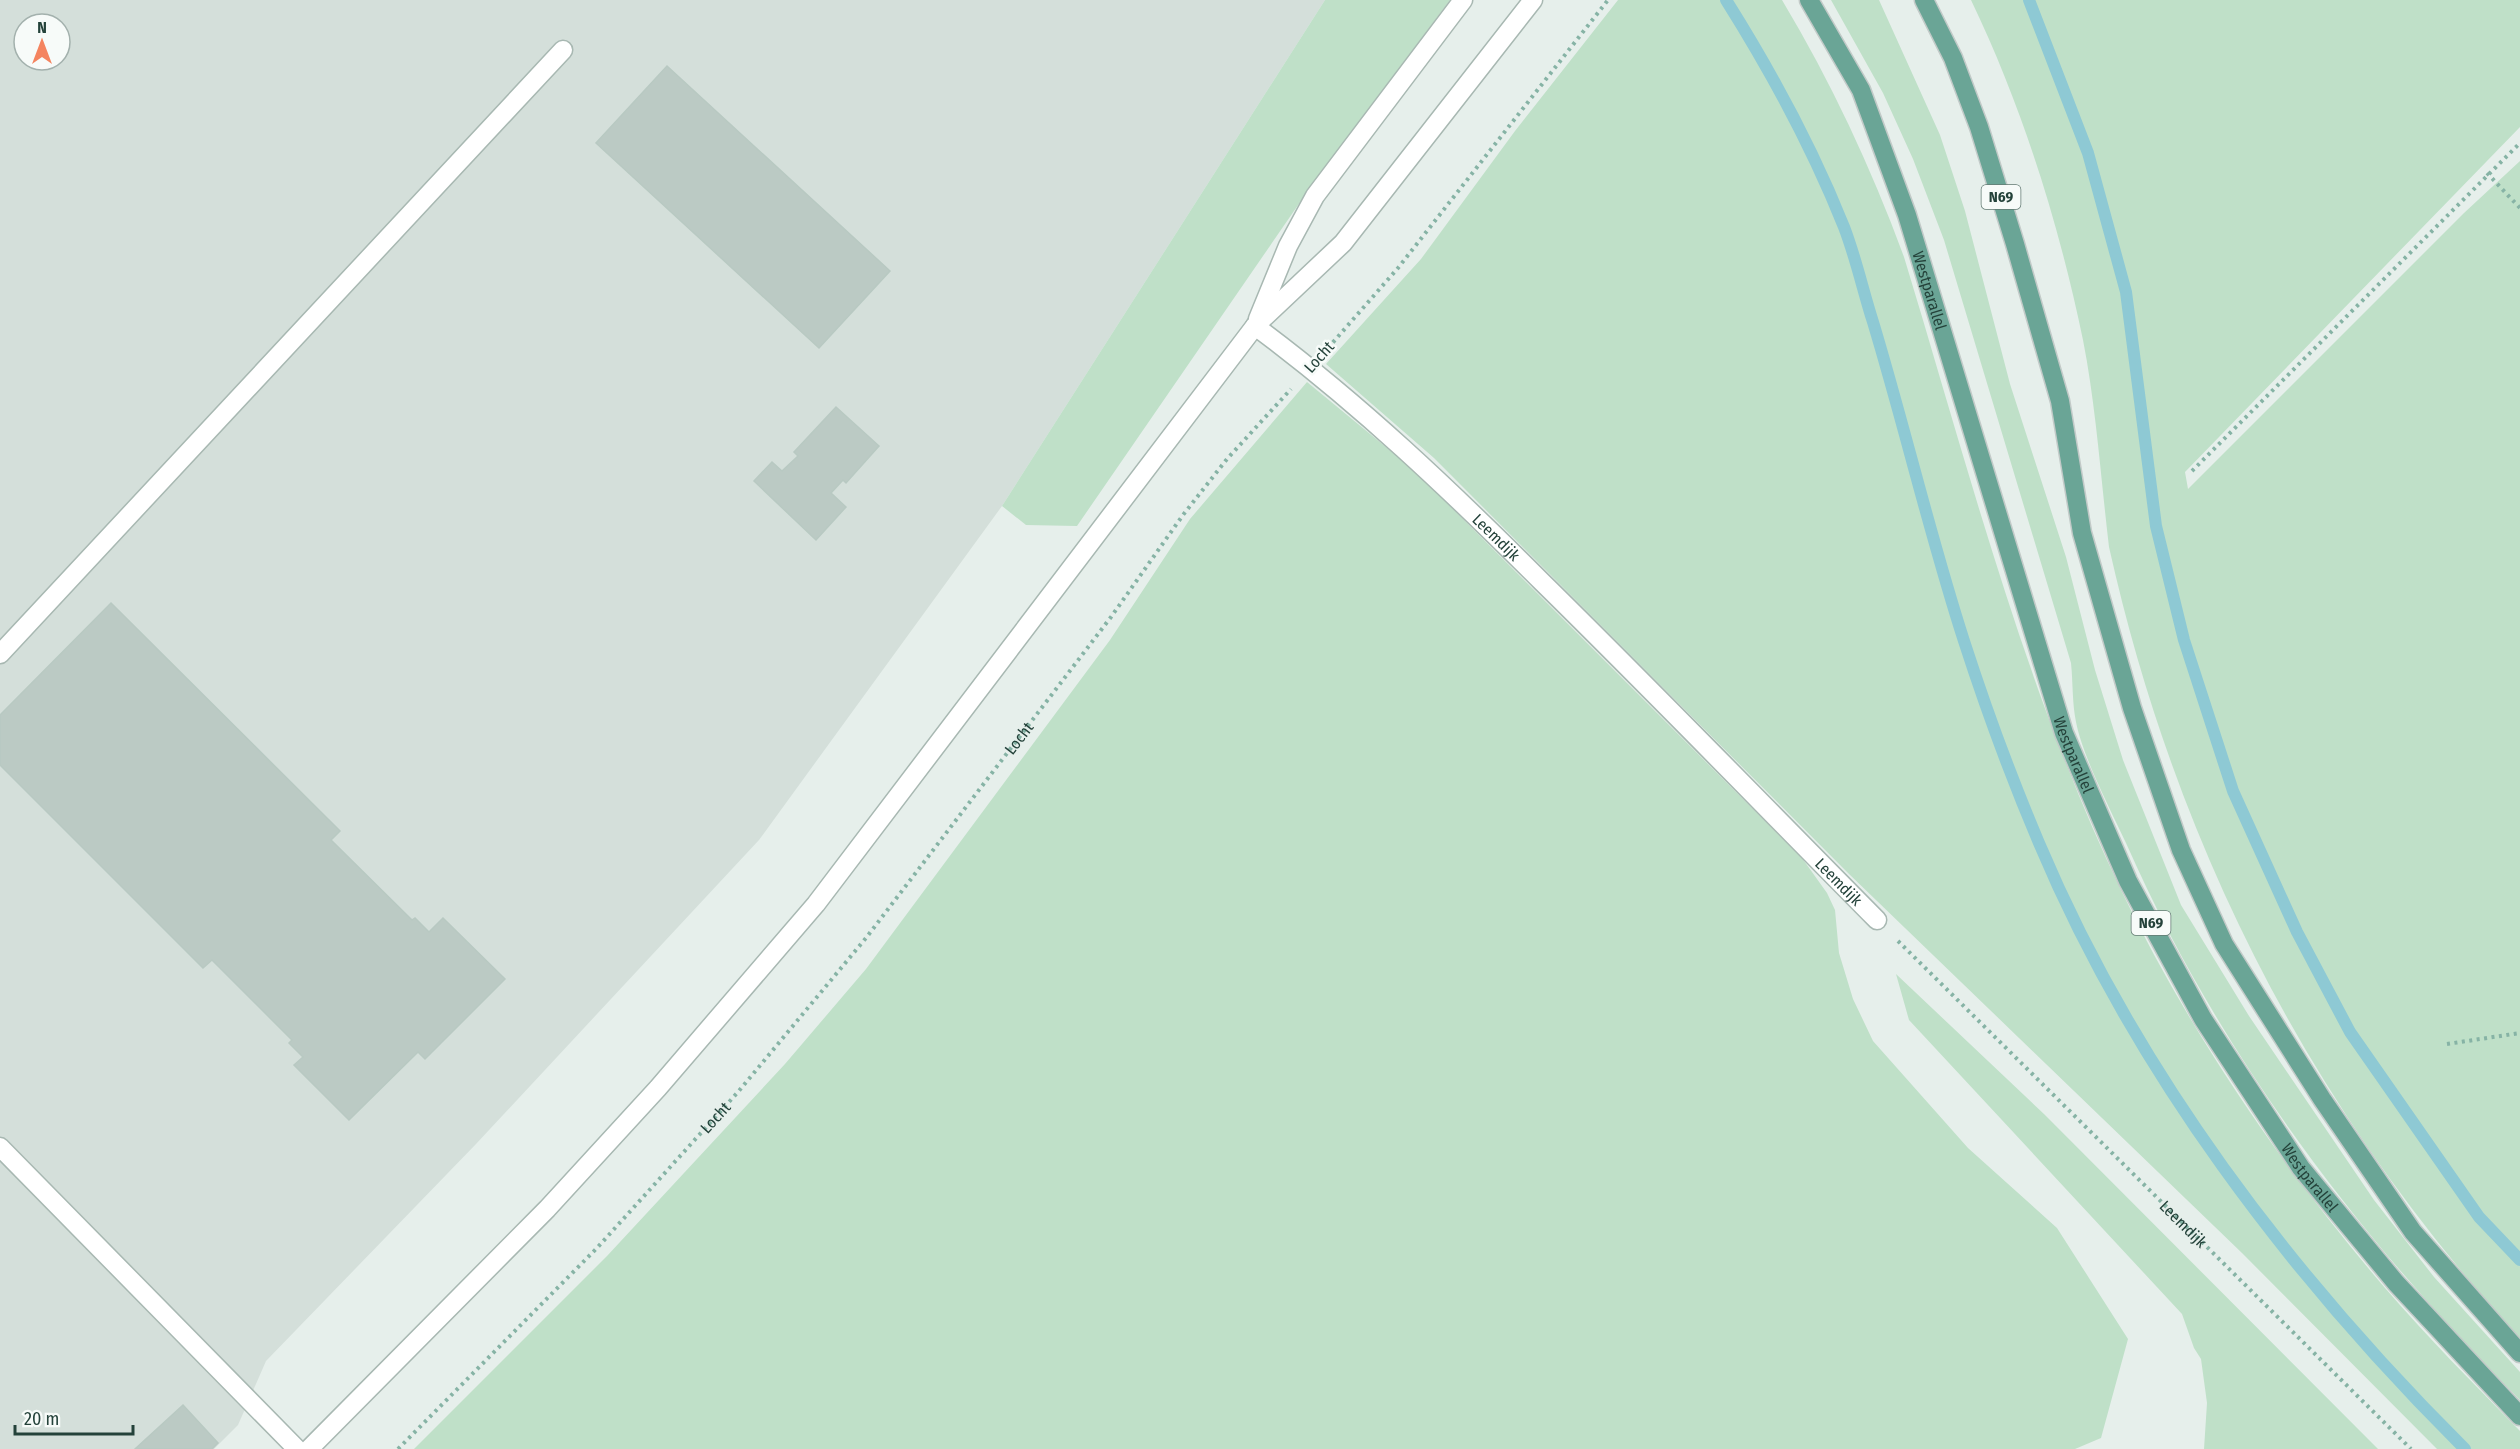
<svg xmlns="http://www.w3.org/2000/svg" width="2520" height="1449" viewBox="0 0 2520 1449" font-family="'Fira Sans Condensed',sans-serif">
  <rect width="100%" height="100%" fill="#e6efeb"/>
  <path fill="#d4dfda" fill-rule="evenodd" d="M0,0H1325L1002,506L759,840L476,1144L266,1361L238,1425L214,1449H0ZM24,24H60V60H24Z"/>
  <path fill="#bfe0c8" d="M1325,0H1450L1305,195L1077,526L1026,525L1002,506Z
    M1618,0H1782C1831,82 1871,167 1904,257C1969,470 2024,688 2121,890C2190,1033 2282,1168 2385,1288C2428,1338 2474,1384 2520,1431V1449H2437L2242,1253L1849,874L1434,458L1326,364L1421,259L1515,131Z
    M1831,0H1879L1940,135L1965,211L2010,384L2066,557L2095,670L2123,760L2181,905L2249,1016L2374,1200L2434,1277L2520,1372V1400C2358,1237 2219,1054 2126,843C2110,809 2083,757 2076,722C2072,703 2073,682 2071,663L1944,240L1913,159L1883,93Z
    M1971,0H2520V127L2185,472L2188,489L2464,213L2520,161V1338C2312,1112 2176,847 2109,547C2101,480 2096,406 2083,340C2059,224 2022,106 1971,0Z
    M1307,382L1415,471L1802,858L1827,893L1835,910L1839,953L1853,999L1873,1041L1968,1148L2057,1228L2128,1339L2101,1438L2075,1449H414L607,1256L785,1064L866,969L1110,640L1190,519Z
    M1896,974L2044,1114L2378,1449H2204L2207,1403L2201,1359L2194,1348L2182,1314L1909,1020Z"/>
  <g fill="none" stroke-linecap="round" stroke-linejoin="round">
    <path stroke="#8ec9d4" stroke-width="12" d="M1726,0C1772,73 1812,147 1844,227C1856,258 1863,291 1873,322C1905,428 1930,536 1964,641C1986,709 2011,777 2039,843C2135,1071 2291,1276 2465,1449
      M2029,0L2088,153L2126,292L2156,526L2184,640L2233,791L2297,932L2350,1032L2479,1217L2520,1260"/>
  </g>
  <path fill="#bbcac4" stroke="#b8c9c2" stroke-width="1.5" d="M667,66L890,271L819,348L596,143Z
    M836,407L879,446L846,483L843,480L831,493L846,507L816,540L754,481L772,462L782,471L798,456L794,452Z
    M111,603L340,831L331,840L412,920L415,918L429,932L443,918L505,979L425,1059L418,1052L349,1120L294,1065L303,1057L289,1043L292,1040L212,960L203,968L0,765V715Z
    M183,1405L218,1443L212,1449H135Z"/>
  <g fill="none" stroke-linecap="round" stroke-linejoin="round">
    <g stroke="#a8b8b2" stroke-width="21">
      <g id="minor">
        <path d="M1258,319L1288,246L1315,196L1463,0"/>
        <path id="s3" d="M1255,326C1359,403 1451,491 1542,582C1655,693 1765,807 1877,920"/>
        <path d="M0,654L563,50"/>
        <path d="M0,1147L297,1449"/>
        <path d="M309,1449L547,1209L658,1088L816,904L1255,326L1343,243L1533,0"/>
      </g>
    </g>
    <g stroke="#c2cac8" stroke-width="21">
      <g id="major">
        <path id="s4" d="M1809,0L1861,90L1907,215L2064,733L2128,881L2203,1019L2301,1168L2396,1283L2520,1416"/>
        <path d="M1924,0L1953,58L1979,127L2015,244L2060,401L2082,533L2132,708L2181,850L2224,944L2322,1099L2413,1232L2520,1353"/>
      </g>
    </g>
    <g stroke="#86b3a5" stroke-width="4" stroke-dasharray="3 4.5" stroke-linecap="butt">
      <path d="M2487,173L2520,208"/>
      <path d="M1328,348L1398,268L1608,0"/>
      <path d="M2192,471L2520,143"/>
      <path id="s1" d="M1898,941L2411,1449"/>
      <path d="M2447,1044L2520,1033"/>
      <path id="s2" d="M398,1449L597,1248L738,1092L866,938L1111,617L1183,515L1227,459L1291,389"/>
    </g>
    <use href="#minor" stroke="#fff" stroke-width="18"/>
    <use href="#major" stroke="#6aa596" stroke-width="18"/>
  </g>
  <g text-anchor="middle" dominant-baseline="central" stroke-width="5" stroke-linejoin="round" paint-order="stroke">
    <g fill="#f7fbf9" stroke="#637a73" stroke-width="1.5">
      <rect x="1981.5" y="185" width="39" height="24" rx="4.5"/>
      <rect x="2131.5" y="911" width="39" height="24" rx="4.5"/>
    </g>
    <g font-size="15" font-weight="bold" fill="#24423a">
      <text x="2001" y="197">N69</text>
      <text x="2151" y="923">N69</text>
    </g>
    <g font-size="16" fill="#24423a" stroke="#f7fbf9">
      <text stroke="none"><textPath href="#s4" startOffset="316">Westparallel</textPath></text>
      <text transform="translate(1319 357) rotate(-48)">Locht</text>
      <text stroke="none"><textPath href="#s3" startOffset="321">Leemdijk</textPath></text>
      <text stroke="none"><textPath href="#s2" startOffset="945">Locht</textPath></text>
      <text stroke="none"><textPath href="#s4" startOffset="802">Westparallel</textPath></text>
      <text stroke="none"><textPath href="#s3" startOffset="807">Leemdijk</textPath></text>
      <text stroke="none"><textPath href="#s2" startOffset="459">Locht</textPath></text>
      <text stroke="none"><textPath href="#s4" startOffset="1288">Westparallel</textPath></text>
      <text stroke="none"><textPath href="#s1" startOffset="402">Leemdijk</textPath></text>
    </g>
  </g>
  <g transform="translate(42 42)"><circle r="28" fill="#f7fbf9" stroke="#a3b1ad" stroke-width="1.5"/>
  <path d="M0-4.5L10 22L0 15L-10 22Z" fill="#f4845f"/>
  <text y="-9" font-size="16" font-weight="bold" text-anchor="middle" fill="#24423a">N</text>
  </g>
  <path d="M15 1425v9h118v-9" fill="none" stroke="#24423a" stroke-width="3"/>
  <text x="24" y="1425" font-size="18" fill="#24423a" stroke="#f7fbf9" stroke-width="4.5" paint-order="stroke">20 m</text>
</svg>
